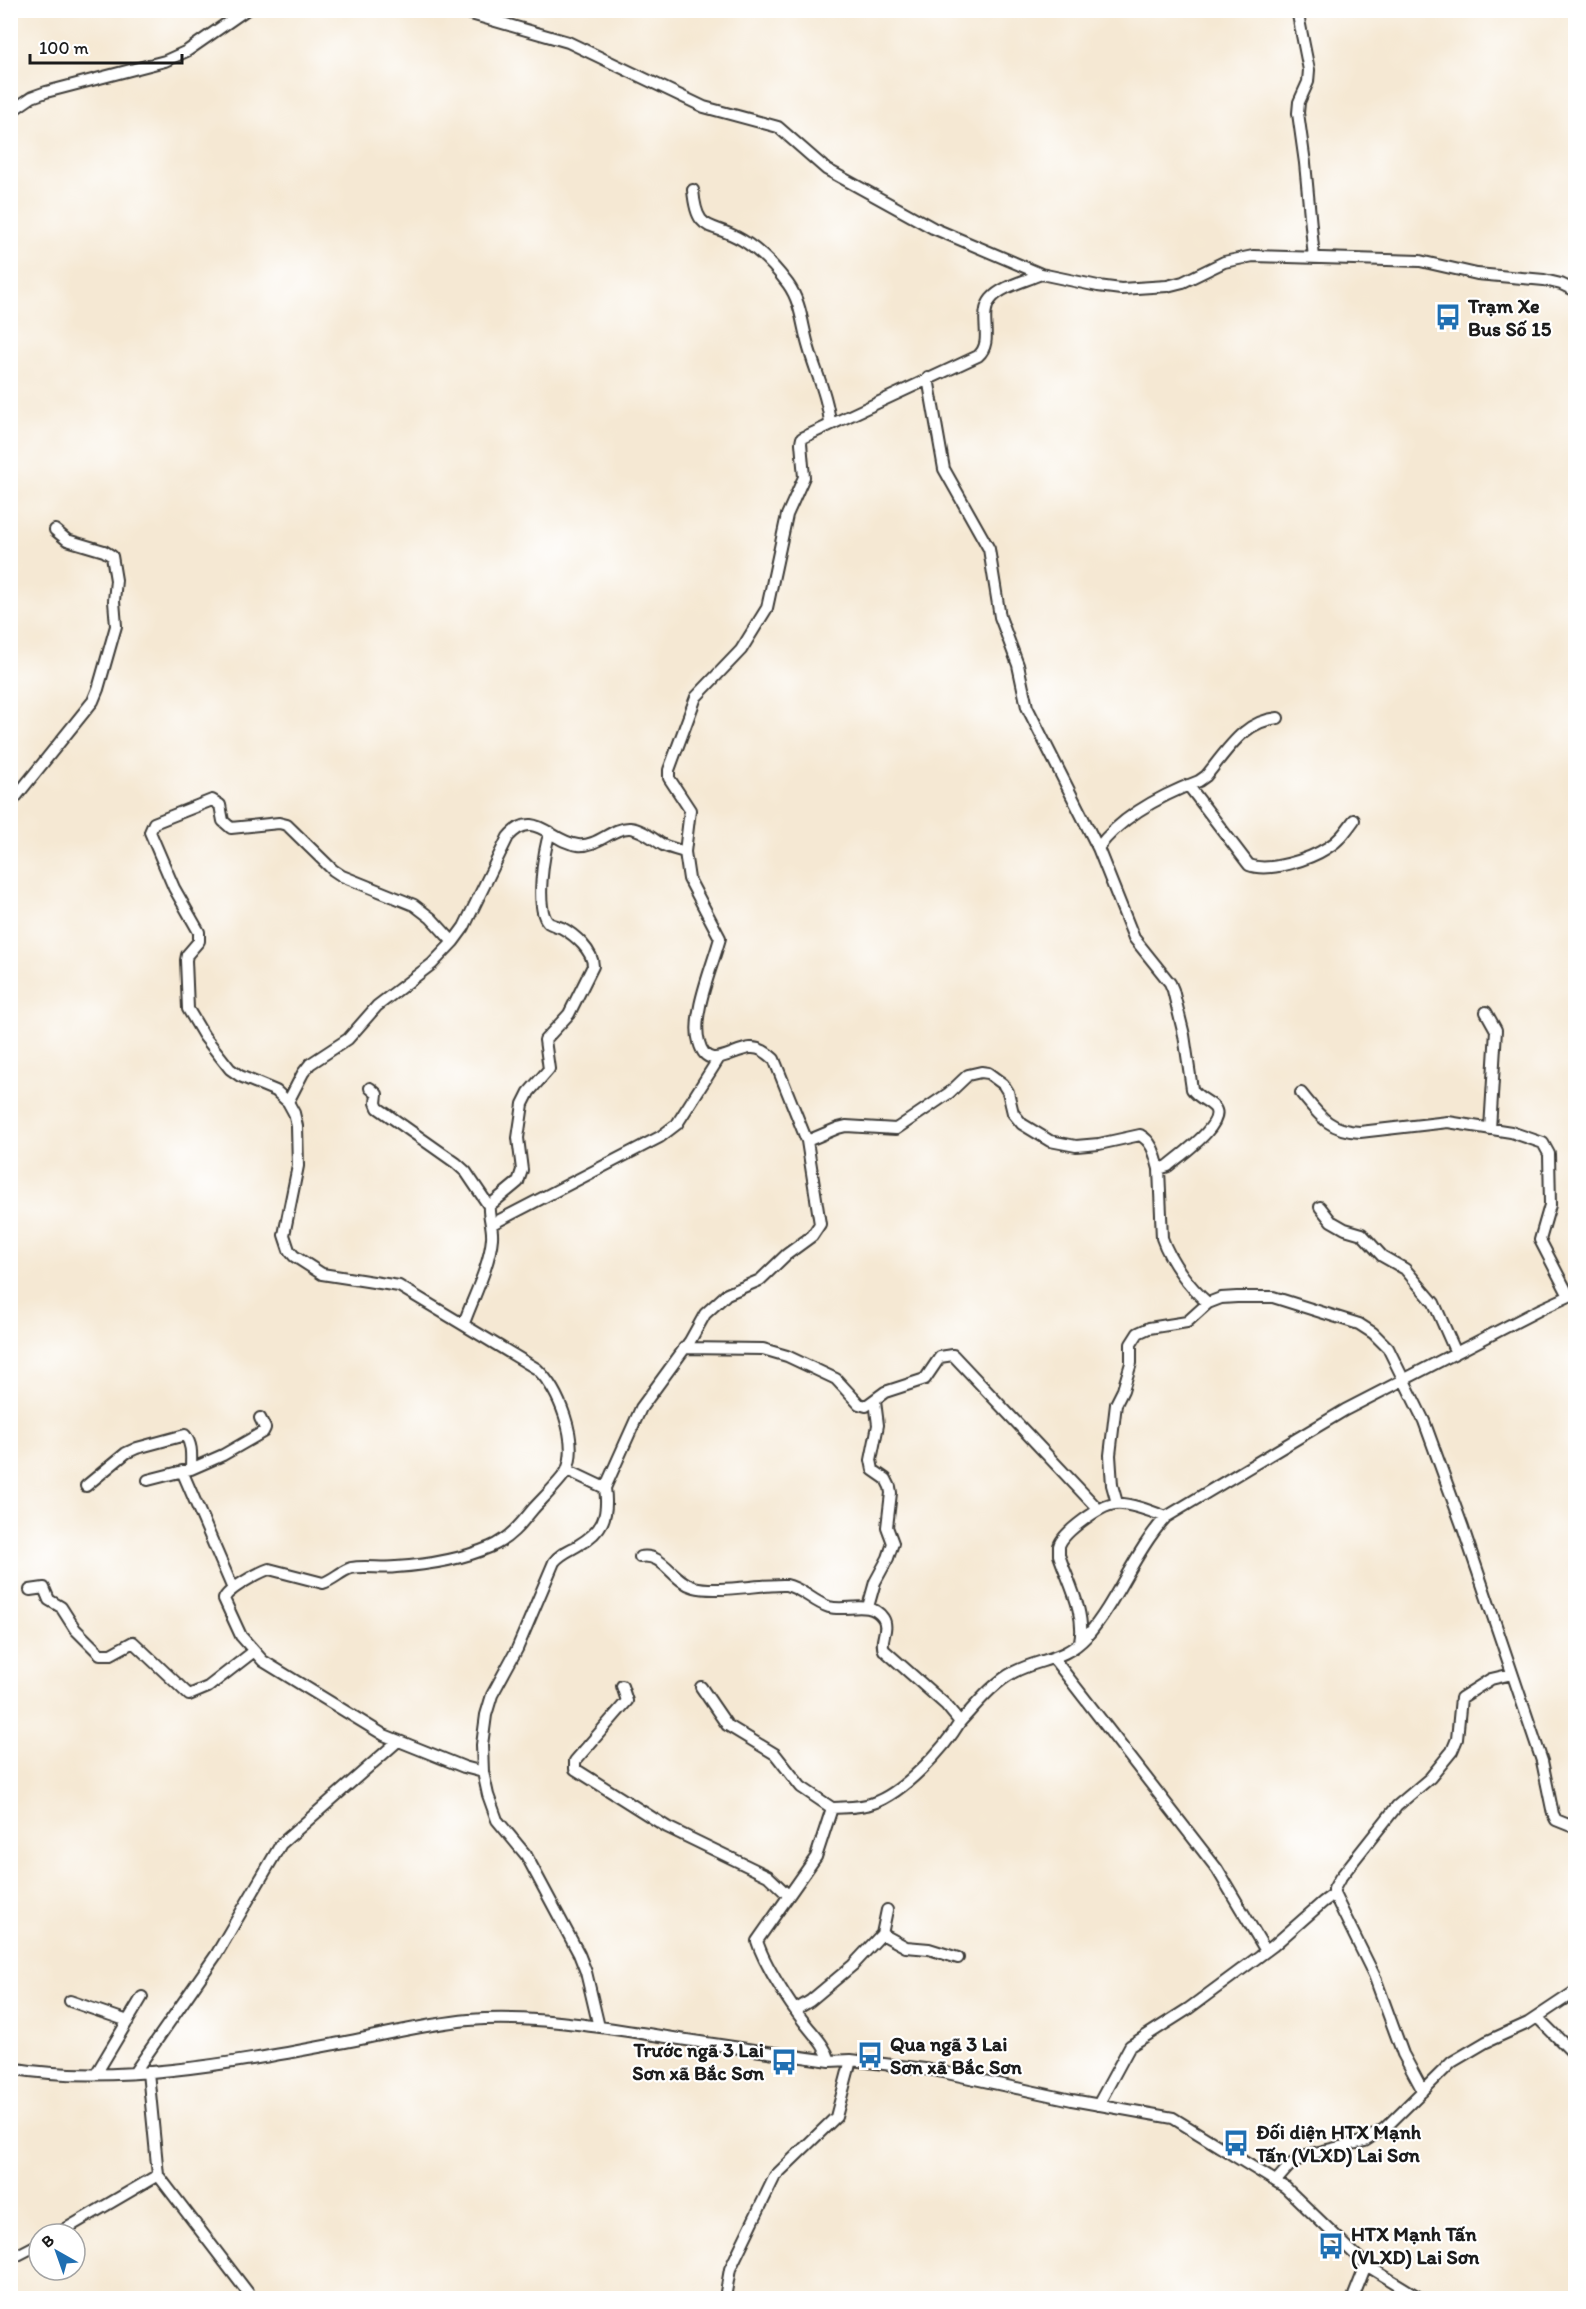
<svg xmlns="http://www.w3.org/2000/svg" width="1586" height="2309" viewBox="0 0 1586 2309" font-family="Itim,sans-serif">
  <rect width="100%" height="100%" fill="#fff"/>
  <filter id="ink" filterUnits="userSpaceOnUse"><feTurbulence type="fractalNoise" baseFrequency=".0167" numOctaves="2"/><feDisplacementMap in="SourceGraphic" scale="12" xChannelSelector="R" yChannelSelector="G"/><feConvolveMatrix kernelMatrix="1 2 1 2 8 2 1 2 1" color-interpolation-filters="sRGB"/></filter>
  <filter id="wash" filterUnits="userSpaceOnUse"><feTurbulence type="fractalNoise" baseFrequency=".008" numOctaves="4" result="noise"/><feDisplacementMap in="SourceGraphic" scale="24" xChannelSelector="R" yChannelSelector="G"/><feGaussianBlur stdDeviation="1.35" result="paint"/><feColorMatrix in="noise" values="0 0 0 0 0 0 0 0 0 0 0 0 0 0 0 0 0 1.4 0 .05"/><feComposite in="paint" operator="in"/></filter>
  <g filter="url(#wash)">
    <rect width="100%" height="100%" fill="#f5e8d3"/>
  </g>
  <g filter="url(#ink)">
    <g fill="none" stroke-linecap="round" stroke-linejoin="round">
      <g stroke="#3d3b37" stroke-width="14">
        <path id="minor" d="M457,10L568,42L704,107L778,127L826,169L933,228L1041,274L1098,286L1121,289L1167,286L1183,282L1224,262L1253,256L1420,261L1477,274L1544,280L1561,284L1576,291
          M1297,10L1309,70L1308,82L1299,102L1298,113L1305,163L1314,258
          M10,112L32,97L46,92L165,61L187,51L246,10
          M693,190C697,235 710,221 742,240C759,250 776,268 788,284C801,302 802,324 808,345C815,371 828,396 830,424
          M928,378L944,469L989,549L1000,617L1018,665L1027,707L1098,848L1134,938L1170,983L1173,990L1184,1035L1192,1089C1198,1098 1207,1100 1214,1107C1228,1123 1179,1156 1168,1166L1159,1169L1162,1238C1170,1261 1190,1288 1208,1303
          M1188,785L1249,865C1269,873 1310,859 1327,848C1339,841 1346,831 1354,820
          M10,804L93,701L98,689L116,626L114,601L116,580L112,556L104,551L67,540L55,530
          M1098,848C1122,815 1162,795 1199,781L1206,776C1227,751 1243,721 1278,718
          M453,942L431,918L414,905L342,876L333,870L287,825L279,823L231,828L223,821L220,805L212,800L154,823L150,832L174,888L199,932V941L187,955L186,960L188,1009L204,1036L230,1069L240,1076L276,1091L288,1102L294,1113L297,1126L298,1166L284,1235L289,1250L294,1256L322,1274L399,1286L537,1369C559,1390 579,1440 567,1470C563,1479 542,1499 534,1508C521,1524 509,1539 490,1547C462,1559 427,1565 396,1567C382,1569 365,1565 351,1568C341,1571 333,1580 323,1583L269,1569C258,1573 228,1589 224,1599L241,1636L263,1661L384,1735L464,1767L483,1772L488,1795L497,1820L526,1855L579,1954L586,1972L599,2027
          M1486,1012L1496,1030L1490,1129
          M370,1088L377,1094L376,1103L378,1108L456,1163L466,1172L489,1206
          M1301,1093C1319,1115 1329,1131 1360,1132L1448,1122L1511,1132L1543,1143L1549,1154L1550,1205L1540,1240L1569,1296
          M288,1102L303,1073L310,1064L348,1039L377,1006L432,964L453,942L464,927L508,837C534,807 550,842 578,845C598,847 612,827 630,828C642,829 653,839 663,845C670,848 678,850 685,852
          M807,1141L838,1128L846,1126L896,1129L949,1093L968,1075L981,1072L988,1073L1003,1084L1008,1092L1013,1113L1022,1124L1050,1141L1076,1146L1099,1144L1140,1135C1153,1142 1155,1155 1159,1169
          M1320,1207L1331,1221L1345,1229L1362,1234L1382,1256L1405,1269L1434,1303L1456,1353
          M492,1224L660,1137L677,1124L719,1058
          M464,1323C473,1298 490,1265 492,1238C493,1227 488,1216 489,1206L518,1182L522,1170L518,1138L523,1104L529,1092L549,1069L545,1040L569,1014L593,966C593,951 575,935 562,928C558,926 552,925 549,923C534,912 544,849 550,832
          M684,1348L763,1349L787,1356L836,1379L859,1404L866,1406L885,1392L925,1379L940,1357L953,1355L1098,1509
          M567,1470L605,1488
          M182,1471L233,1589
          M148,1480L191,1469L223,1455L263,1432L265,1428L260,1418
          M86,1486L126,1453L137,1448L185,1435C193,1445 191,1457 191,1469
          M1117,1503L1112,1485L1110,1455L1116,1404L1123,1390L1131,1363V1344L1138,1333L1149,1328L1187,1322L1208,1303L1221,1298L1237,1297H1273L1359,1324L1373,1333L1388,1348L1424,1421L1463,1528L1542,1761L1553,1814L1556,1820L1576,1828
          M640,1557C663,1552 672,1581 694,1587C716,1593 761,1584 786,1585C802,1588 813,1602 829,1607C847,1612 870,1599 883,1618C890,1629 879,1640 884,1650L946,1705L960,1722C944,1749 903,1793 873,1803C861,1808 845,1807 832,1808L816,1857L757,1941C764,1964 789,2003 804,2022C814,2035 825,2045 830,2061
          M30,1590L44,1588L49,1600L61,1607L75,1629L100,1654H111L133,1642L189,1695L208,1687L253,1652
          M868,1607L875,1582L888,1558L893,1543L887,1527L891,1493L890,1487L886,1479L873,1470L871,1460L878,1425L875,1401
          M1080,1642C1086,1613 1068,1582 1059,1555C1059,1555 1059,1546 1059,1546C1063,1532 1101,1505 1115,1504C1128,1502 1153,1512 1166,1517
          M1054,1659L1217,1869L1266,1951
          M622,1686L627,1701L575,1761V1769L667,1827L768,1876L788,1895
          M701,1687L727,1725L775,1754L801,1787L832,1808
          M960,1722C976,1705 993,1683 1014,1672C1041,1658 1064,1661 1087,1636C1118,1600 1134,1552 1166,1517L1345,1410L1541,1309L1576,1293
          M483,1772L482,1745L486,1715L492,1695L517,1649L554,1562C560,1554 568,1551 577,1546C603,1531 609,1517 605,1488L641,1408L690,1341L705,1314L727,1294L760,1280L786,1255L812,1236L820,1224L807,1141L774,1059C767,1053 760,1047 750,1048C731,1050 707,1073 699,1042C691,1015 713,965 720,938L689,879L685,852L690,810L669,778V770L696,697L741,650L767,608L787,515L804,477L801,443L802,438L978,356C995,341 977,316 991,299C1002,286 1026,281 1041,274
          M1334,1894V1889L1340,1878L1397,1806L1430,1778L1452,1751L1457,1739L1461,1698L1491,1679L1512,1674
          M882,1934L906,1947L929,1949L958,1958
          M70,2001L128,2021
          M795,2010L810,2001L853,1965L882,1934L887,1910
          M1537,2017L1576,2056
          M10,2068C113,2086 234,2063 335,2044C380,2036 424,2024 469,2020C526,2015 585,2025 641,2033C704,2043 767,2052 830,2061L851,2060L933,2070L1072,2100L1173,2118L1285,2187L1366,2265L1420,2298
          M148,2072L158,2175
          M134,2073L216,1955L281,1844L398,1741
          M96,2074L142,1997
          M1098,2105L1130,2046L1188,2009L1273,1946L1323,1902L1334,1894L1374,1975L1403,2054L1423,2091
          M1276,2181L1290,2165L1306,2155L1365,2141L1385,2128L1452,2062L1486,2042L1528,2023L1576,1991
          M57,2234L158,2175L252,2298
          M10,2259L39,2244
          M725,2298L730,2269L775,2176L836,2117L851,2060
          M1353,2298L1366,2265"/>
      </g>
      <use href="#minor" stroke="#fff" stroke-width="10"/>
    </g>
  </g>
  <defs>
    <g id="bus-bare" transform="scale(2.07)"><path d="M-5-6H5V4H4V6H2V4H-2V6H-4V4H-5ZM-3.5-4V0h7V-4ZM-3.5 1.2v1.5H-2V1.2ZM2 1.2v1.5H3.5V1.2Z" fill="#1f6fb2" stroke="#fff" stroke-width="2.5" paint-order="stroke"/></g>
  </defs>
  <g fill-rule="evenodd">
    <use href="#bus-bare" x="1448" y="317"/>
    <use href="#bus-bare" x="870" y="2055"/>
    <use href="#bus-bare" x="784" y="2062"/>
    <use href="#bus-bare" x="1236" y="2143"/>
    <use href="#bus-bare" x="1331" y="2246"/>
  </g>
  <g text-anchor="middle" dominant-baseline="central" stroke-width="4.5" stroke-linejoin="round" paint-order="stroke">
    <g font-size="20" font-weight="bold" fill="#1c1c1c" stroke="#fff" text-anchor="start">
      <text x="1468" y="306">Trạm Xe<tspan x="1468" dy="23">Bus Số 15</tspan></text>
      <text x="890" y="2044">Qua ngã 3 Lai<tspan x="890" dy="23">Sơn xã Bắc Sơn</tspan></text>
      <text x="764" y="2050" text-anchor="end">Trước ngã 3 Lai<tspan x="764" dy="23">Sơn xã Bắc Sơn</tspan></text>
      <text x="1256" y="2132">Đối diện HTX Mạnh<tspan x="1256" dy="23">Tấn (VLXD) Lai Sơn</tspan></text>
      <text x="1351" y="2234">HTX Mạnh Tấn<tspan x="1351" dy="23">(VLXD) Lai Sơn</tspan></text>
    </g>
  </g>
  <rect width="1586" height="2309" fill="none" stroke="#fff" stroke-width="36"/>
  <g transform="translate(57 2252) rotate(320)"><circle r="28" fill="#ffffff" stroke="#a4a4a4" stroke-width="1.5"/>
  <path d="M0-4.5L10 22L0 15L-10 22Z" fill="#1f6fb2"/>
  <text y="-9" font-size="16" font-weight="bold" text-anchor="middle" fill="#1c1c1c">B</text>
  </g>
  <path d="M30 54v9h152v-9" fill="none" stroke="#1c1c1c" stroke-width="3"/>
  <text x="39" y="54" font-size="18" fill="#1c1c1c" stroke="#ffffff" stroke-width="4.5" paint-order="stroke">100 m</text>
</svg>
